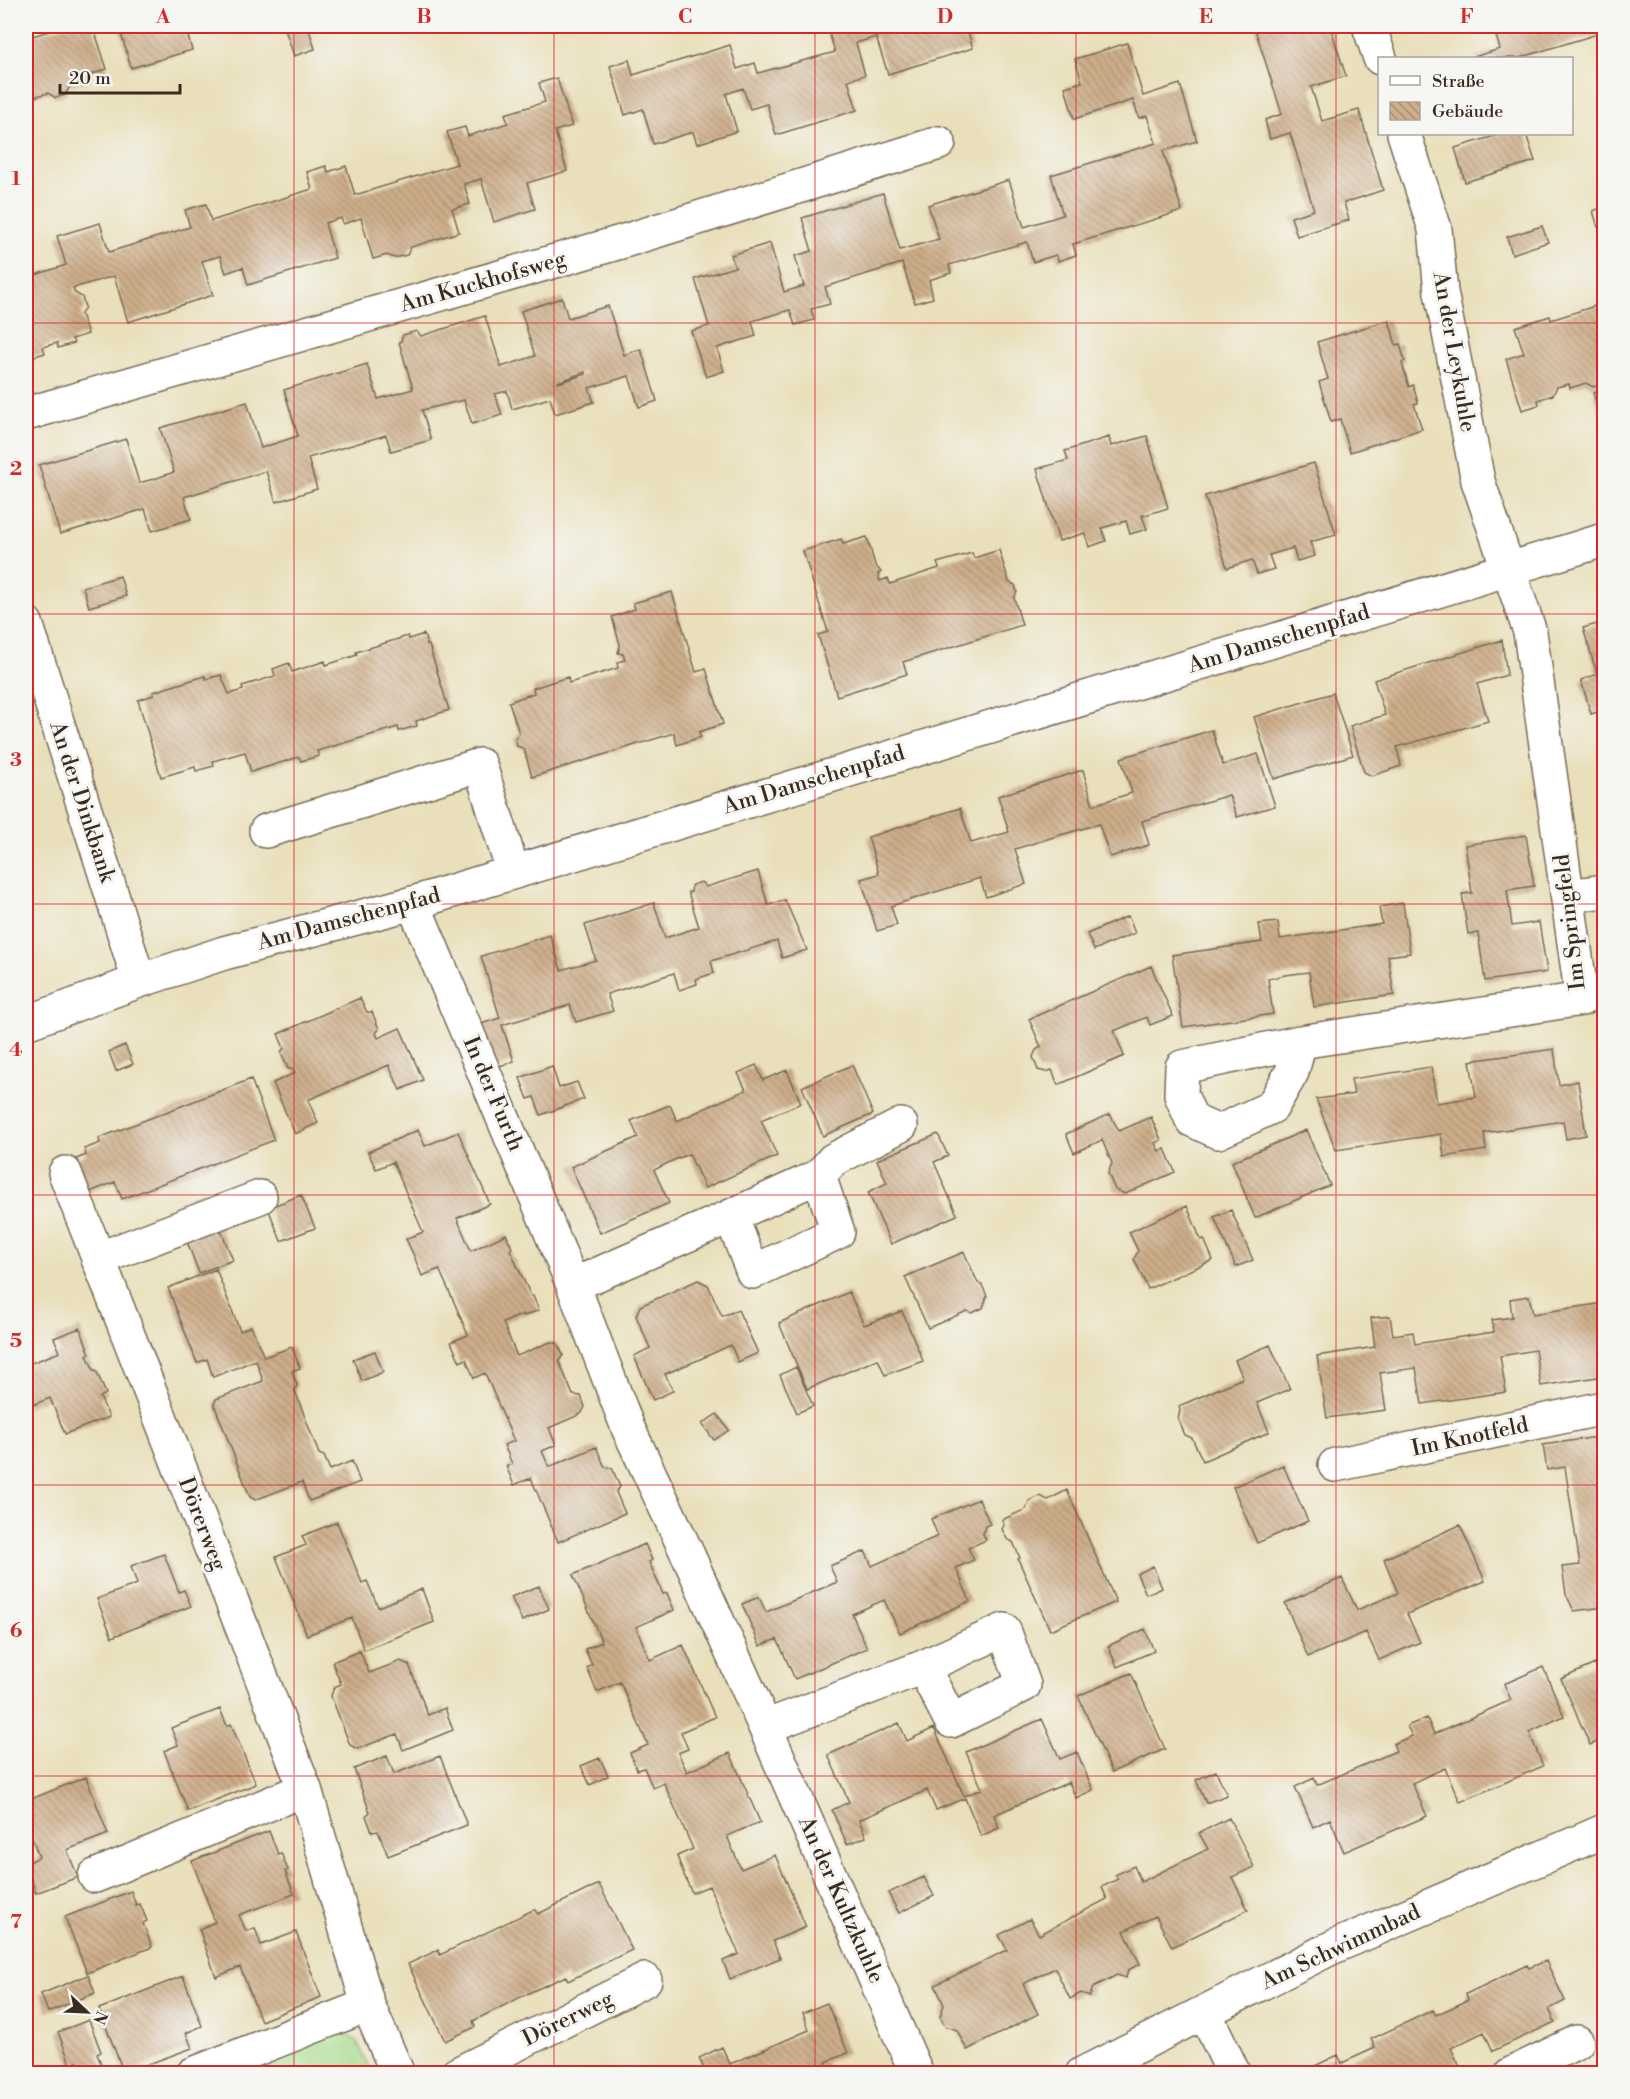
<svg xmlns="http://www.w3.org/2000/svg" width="1630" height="2099" viewBox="0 0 1630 2099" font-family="'Libre Bodoni',serif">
  <defs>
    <pattern id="building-back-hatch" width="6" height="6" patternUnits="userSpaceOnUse" patternTransform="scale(1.5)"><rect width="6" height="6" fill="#ceae8a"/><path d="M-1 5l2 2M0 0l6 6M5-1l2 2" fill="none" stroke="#a88e70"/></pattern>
  </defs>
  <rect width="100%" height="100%" fill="#f6f6f2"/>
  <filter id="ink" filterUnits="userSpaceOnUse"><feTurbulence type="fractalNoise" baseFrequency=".0167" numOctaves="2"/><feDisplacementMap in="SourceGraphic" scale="12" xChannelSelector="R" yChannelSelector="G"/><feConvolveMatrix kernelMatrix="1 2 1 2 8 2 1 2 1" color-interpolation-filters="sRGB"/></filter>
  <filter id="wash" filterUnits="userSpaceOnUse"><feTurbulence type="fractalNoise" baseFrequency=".008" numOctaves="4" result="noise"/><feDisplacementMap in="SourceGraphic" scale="24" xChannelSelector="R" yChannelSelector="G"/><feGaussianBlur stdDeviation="1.35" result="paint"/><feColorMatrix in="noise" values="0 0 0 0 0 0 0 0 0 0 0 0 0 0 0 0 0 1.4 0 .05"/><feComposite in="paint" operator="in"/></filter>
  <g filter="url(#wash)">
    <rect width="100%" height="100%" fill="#e9dfba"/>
    <path fill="#a6db8c" stroke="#708255" stroke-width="1.5" d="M335,2029L357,2041L371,2073L222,2074Z"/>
    <g id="blocks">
      <path fill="url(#building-back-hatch)" fill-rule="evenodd" d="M65,26H93L107,69L86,76L87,81L70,86L65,95L56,98L48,93L30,98L26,83V38Z
        M119,26H185L192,50L131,68Z
        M284,26H308L315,49L294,56Z
        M842,26H966L973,48L888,74L876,37L856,43L865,75L848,80L857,110L776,135L767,104L750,109L743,88L726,94L737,131L697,144L693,132L653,144L643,109L625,115L610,66L629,60L633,75L730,45L737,69L755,63L758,73L835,52L828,30Z
        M1254,26H1330L1346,76L1311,87L1322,121L1359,110L1383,190L1344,203L1349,220L1297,236L1291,217L1314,210L1290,133L1270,139L1265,120L1282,114Z
        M1493,26H1604V32L1519,58H1470L1500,49Z
        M1127,43L1143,96L1180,84L1197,141L1163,151L1182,211L1073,244L1076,255L1058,261L1056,255L1033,262L1027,242L949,265L951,273L929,280L933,298L915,303L902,263L825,287L830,304L811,309L814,320L795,325L790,310L752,321L756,336L717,348L724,371L706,377L691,331L709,326L695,279L735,267L731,255L770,243L784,292L804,286L795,256L812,251L802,218L883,193L900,250L939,239L928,205L1009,180L1024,227L1063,215L1051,175L1156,143L1147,116L1139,118L1133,100L1074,119L1065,87L1082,82L1075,59Z
        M557,78L572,126L555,131L567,171L527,183L535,209L494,222L481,179L464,184L470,204L452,209L459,232L411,247L407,255L394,258L387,255L373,259L361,218L343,224L341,218L325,223L335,258L248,285L243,267L226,273L220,256L202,261L213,295L128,322L114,276L73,288L75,293L82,297L85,307L81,314L88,334L72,339L74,343L58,348L57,343L43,347L45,353L32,357L30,351L26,353V278L66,265L57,236L100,223L109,252L190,227L185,210L206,204L211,221L312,189L307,172L326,166L328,172L346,166L355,195L457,164L447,132L465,127L468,136L508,123L505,114L545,102L539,83Z
        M1501,134H1526L1535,161L1465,182L1455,148Z
        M1604,207V225L1598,227L1593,211Z
        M1542,226L1548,242L1512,254L1507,237Z
        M562,298L568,318L608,306L624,355L641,349L657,401L639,407L629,376L589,388L594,402L555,414L550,398L512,409L507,391L495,394L502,415L472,424L464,400L422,410L431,440L391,451L386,435L308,458L317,489L276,502L266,471L184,497L191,519L152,531L145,509L60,534L39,465L126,439L139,483L157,478L174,472L160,428L247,402L261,448L298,436L284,390L367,364L378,399L413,389L399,342L401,341L403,335L416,331L421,336L485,316L501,367L535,356L521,311ZM585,372L586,374L558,383V382Z
        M1604,303V384L1593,387L1586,383L1570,388L1569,384L1557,387L1553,395L1538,400L1539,405L1522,410L1506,359L1524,353L1515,327L1550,316L1551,320Z
        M1389,320L1396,345L1400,344L1405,361L1402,363L1409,387L1413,385L1418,403L1414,404L1422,429L1350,452L1340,419L1331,422L1319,382L1328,379L1317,342Z
        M1604,390V424L1603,425L1593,393Z
        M1147,436L1168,508L1142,516L1147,529L1130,534L1126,521L1102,528L1106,541L1089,547L1085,533L1059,541L1037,469L1068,460L1065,451L1109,437L1111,446Z
        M1314,463L1336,535L1310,542L1315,556L1297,561L1293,548L1269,555L1274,569L1257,574L1252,560L1227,568L1205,496Z
        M867,537L875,565L881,572L878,574L880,581L888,578L890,584L939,568L937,563L972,553L974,558L999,550L1009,582L1015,585L1017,592L1014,598L1022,625L903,662L907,674L837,696L818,635L828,632L803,551L841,539L843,544Z
        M120,576L126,596L89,607L83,587Z
        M672,592L696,672L706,669L723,724L699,732L701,737L677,745L674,733L532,777L524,749L517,746L515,739L519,733L509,702L534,693L533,688L568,677L569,683L618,668L617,662L625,660L623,654L618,653L620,645L612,617L635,609L633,603Z
        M1604,622V710L1591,714L1581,680L1597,674L1583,628Z
        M424,634L427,645H429L449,710L416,721L417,726L399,731L398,727L317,751L319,756L301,761L299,757L251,772L245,752L213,761L214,766L196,771L195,767L161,777L138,700L154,695L153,692L205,676L206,679L221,675L229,694L243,690L242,686L275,676L273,669L289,663L292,672L325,661L326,665L357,655L356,652L408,636L409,639Z
        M1502,640L1507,675L1477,684L1488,721L1397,747L1401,766L1372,776L1364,772L1350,726L1385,715L1374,680Z
        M1333,693L1353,755L1274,779L1254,717Z
        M1212,730L1223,765L1258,754L1275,806L1237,817L1229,795L1142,821L1149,845L1110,857L1099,824L1057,836L1015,849L1026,884L986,897L980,878L891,906L897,925L877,931L861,879L879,874L868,837L960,808L971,843L1009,832L998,796L1083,770L1093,805L1132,793L1121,758Z
        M1526,835L1534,886L1507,890L1512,926L1539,922L1547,972L1485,981L1478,933L1468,934L1465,915L1462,894L1472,893L1465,845Z
        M758,871L768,905L785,900L807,950L782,958L777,941L711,961L714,973L696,979L697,984L679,990L674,973L607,994L613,1011L576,1022L570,1005L502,1025L514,1061L494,1068L481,1024L500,1018L481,956L550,935L561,970L596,960L585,925L654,903L665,938L699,927L688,892H691L692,885L701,882L706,887Z
        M1403,903L1410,953L1388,956L1394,995L1314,1007L1309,972L1285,975L1268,979L1273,1014L1183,1027L1172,955L1262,942L1259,924L1278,922L1280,939L1382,924L1379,907Z
        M26,907L31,923L26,925Z
        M1128,916L1135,933L1094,950L1087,934Z
        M1151,966L1173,1016L1150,1025L1147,1017L1114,1031L1124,1056L1058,1085L1052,1070L1046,1072L1038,1070L1033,1057L1036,1050L1041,1047L1029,1019Z
        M360,998L367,1012H372L379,1029L376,1033L378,1038L400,1028L423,1080L400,1090L389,1065L308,1100L318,1123L295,1134L273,1083L295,1073L293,1069H288L281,1052L284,1048L278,1034Z
        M125,1045L133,1064L116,1071L109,1052Z
        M1554,1049L1559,1085L1578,1081L1586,1135L1566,1139L1563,1121L1484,1133L1486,1150L1444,1157L1441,1134L1336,1150L1316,1099L1354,1094L1351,1079L1431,1067L1437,1103L1476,1097L1470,1061Z
        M756,1065L763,1080L787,1070L801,1103L761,1120L777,1156L705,1188L689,1154L674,1160L654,1170L669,1203L600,1233L571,1167L638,1137L631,1121L652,1112L670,1105L677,1121L746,1090L738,1073Z
        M852,1065L873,1114L823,1136L802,1087Z
        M552,1066L559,1088L577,1082L584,1099L541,1115L534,1097L528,1099L520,1078Z
        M251,1079L274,1140L122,1199L115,1182L82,1195L69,1162L86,1155L84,1149L100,1143L99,1138Z
        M1110,1114L1119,1131L1151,1117L1161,1140L1155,1143L1159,1151L1165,1149L1175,1172L1125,1194L1115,1190L1108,1173L1112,1163L1102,1140L1074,1153L1066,1134Z
        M418,1130L425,1146L458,1132L490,1204L457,1218L471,1251L506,1234L512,1248L510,1250L531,1296H533L539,1310L524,1316L523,1314L503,1323L517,1356L550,1342L557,1343L563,1355L559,1361L573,1395L581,1396L585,1407L581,1414L549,1428L556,1445L542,1451L549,1467L596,1447L605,1467L612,1468L620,1487L616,1492L625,1513L558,1542L531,1478L514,1485L506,1466L512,1464L504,1445L514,1441L485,1373L474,1378L466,1359L460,1362L451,1342L468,1335L454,1302L439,1269L422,1276L414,1256L406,1239L423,1232L393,1162L376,1169L368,1152Z
        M1306,1130L1330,1185L1255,1218L1232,1162Z
        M938,1134L948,1156L934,1162L957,1215L891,1244L868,1192L887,1183L877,1160Z
        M301,1195L315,1228L281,1241L268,1208Z
        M1187,1206L1201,1240L1204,1239L1213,1260L1148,1289L1134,1259L1138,1251L1129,1232Z
        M1231,1210L1253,1260L1236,1267L1214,1217Z
        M219,1226L233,1260L199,1273L186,1239Z
        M964,1252L978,1283L982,1285L987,1296L983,1308L972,1313L967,1311L928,1328L905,1277Z
        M216,1269L240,1331L251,1326L264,1357L292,1347L300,1368L292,1371L297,1385L295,1391L319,1454L324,1456L330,1470L352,1461L360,1482L309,1501L302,1482L255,1500L250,1497L214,1404L216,1399L263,1381L256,1360L213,1377L207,1359L197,1363L168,1288Z
        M698,1280L708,1285L722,1316L738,1310L758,1353L738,1362L731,1345L698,1360L665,1374L673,1391L653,1400L634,1356L650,1348L636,1316L640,1306Z
        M849,1292L864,1325L902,1311L923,1361L885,1375L878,1359L807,1389L779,1323Z
        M1529,1296L1533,1314L1604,1303V1376L1541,1386L1535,1350L1518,1353L1500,1356L1506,1392L1422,1404L1416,1368L1380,1373L1386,1410L1327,1418L1317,1356L1375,1347L1371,1318L1390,1316L1393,1335L1413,1332L1415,1344L1494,1332L1492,1320L1512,1317L1510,1299Z
        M80,1328L90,1354L87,1355L94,1371L96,1370L106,1394L100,1397L109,1417L65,1434L50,1398L28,1407L26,1401V1365L60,1352L54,1338Z
        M1270,1345L1290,1389L1257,1403L1269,1432L1203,1461L1192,1438L1185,1435L1178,1419L1180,1411L1179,1406L1243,1378L1235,1360Z
        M375,1351L383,1372L362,1381L353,1359Z
        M796,1367L813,1406L797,1413L780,1375Z
        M717,1414L729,1430L714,1440L702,1424Z
        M1597,1437L1600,1455L1604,1454V1607L1574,1611L1566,1594L1562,1567L1580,1565L1565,1467L1547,1470L1543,1445Z
        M1283,1465L1308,1521L1257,1543L1233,1487Z
        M1067,1490L1116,1602L1050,1630L1018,1559L1020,1558L1013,1542L1007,1539L1002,1529L1004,1525L1002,1520L1026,1509L1029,1501L1040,1496L1048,1500Z
        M979,1499L990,1524L985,1526L983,1534L986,1540L968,1548L974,1560L956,1568L970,1601L900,1633L884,1600L852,1614L867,1648L795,1679L777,1639L760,1646L742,1604L759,1597L766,1612L837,1582L830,1566L865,1551L872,1566L938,1536L931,1519Z
        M337,1522L362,1583L367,1581L378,1607L422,1589L434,1622L364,1650L352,1618L307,1635L276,1557L306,1545L302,1536Z
        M1460,1525L1485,1581L1407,1614L1420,1642L1379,1660L1366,1632L1308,1657L1285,1603L1342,1578L1357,1610L1398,1593L1384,1559Z
        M645,1544L652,1560L649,1562L663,1594L667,1593L674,1610L636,1627L650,1660L683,1645L715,1717L681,1732L688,1749L678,1753L687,1772L730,1753L760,1822L727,1836L741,1869L775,1855L806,1927L773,1941L780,1958L730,1979L723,1961L739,1954L709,1886L692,1893L684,1875L677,1856L693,1849L664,1783L653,1788L644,1768L637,1770L630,1753L648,1745L620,1682L597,1692L587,1668L592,1665L585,1649L602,1642L573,1575Z
        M164,1554L179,1592L184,1590L191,1606L112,1637L97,1599L137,1584L131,1566Z
        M1153,1566L1162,1588L1146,1594L1137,1574Z
        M539,1586L549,1609L522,1621L511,1597Z
        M1145,1629L1154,1651L1117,1667L1108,1646Z
        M360,1651L369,1673L401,1661L409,1665L428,1715L445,1708L453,1730L403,1750L397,1734L357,1749L350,1745L331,1696L334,1687L341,1684L332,1662Z
        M1595,1664L1598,1669L1604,1666V1739L1590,1745L1561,1679Z
        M1543,1667L1564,1716L1529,1732L1543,1766L1460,1802L1445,1768L1429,1775L1412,1783L1427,1816L1344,1852L1330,1819L1313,1827L1295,1787L1314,1778L1317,1785L1396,1751L1393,1744L1412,1736L1407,1726L1427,1718L1434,1734L1511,1700L1504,1684Z
        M1131,1673L1165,1749L1112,1772L1078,1696Z
        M220,1709L227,1726L231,1724L256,1784L188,1811L164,1751L178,1745L171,1728Z
        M1042,1719L1060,1759L1077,1752L1093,1790L1076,1798L1069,1782L994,1815L999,1828L981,1836L965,1798L936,1810L927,1790L859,1820L866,1837L847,1844L832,1810L849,1802L828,1755L899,1723L907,1741L934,1728L964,1796L982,1789L966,1752Z
        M387,1756L394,1774L440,1756L467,1825L388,1856L378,1831L372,1832L366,1816L370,1812L354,1769Z
        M600,1758L608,1776L590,1785L581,1766Z
        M1216,1771L1227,1795L1206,1803L1196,1780Z
        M86,1777L108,1834L67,1850L78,1877L36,1893L26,1864L39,1857L26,1822V1801Z
        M1229,1818L1254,1867L1232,1877L1248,1910L1172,1947L1156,1916L1140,1923L1124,1931L1140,1964L1128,1970L1126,1978L1117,1975L1093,1987L1090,1996L1081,1993L1070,1999L1055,1968L1023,1984L1038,2014L967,2050L957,2030L945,2026L940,2016L944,2005L935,1985L1007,1950L999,1935L1030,1919L1039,1935L1107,1899L1102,1887L1118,1879L1115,1875L1134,1866L1141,1882L1208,1849L1199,1833Z
        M269,1831L278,1854L281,1853L288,1870L285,1871L294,1894L239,1915L246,1931L255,1928L261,1945L296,1932L321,1997L261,2021L240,1967L216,1977L199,1929L215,1922L192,1861Z
        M924,1877L934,1896L899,1913L888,1893Z
        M599,1884L632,1950L568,1981L566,1976L535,1990L473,2021L475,2027L445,2041L408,1964L438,1950L440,1955L535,1909L538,1914Z
        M131,1891L136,1905L140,1904L147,1921L143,1923L152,1947L87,1973L65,1917Z
        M1546,1961L1565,2001L1549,2009L1555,2022L1493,2051L1484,2032L1451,2048L1460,2067L1447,2073H1300L1338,2055L1342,2063L1375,2048L1371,2039L1433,2010L1436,2015L1468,2000L1466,1994L1527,1965L1529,1968Z
        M88,1975L95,1993L48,2012L41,1994Z
        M183,1976L202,2026L186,2033L192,2048L124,2073L99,2009Z
        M827,2003L848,2053L826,2062L831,2073H706L699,2058L722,2047L730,2064L770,2047L809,2030L803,2013Z
        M89,2020L101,2052L97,2054L105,2073H82L77,2062L71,2065L58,2032Z"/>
    </g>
  </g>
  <g filter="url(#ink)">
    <use href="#blocks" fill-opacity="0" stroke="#786955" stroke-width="1.5"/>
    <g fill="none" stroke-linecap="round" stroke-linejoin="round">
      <g stroke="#786955" stroke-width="36">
        <path id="minor" d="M1369,26L1380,58
          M26,414L621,242L939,143
          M26,623L139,981
          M266,831L480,765L513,872
          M1568,896L1604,891
          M413,903L573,1285L731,1216
          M26,1023L139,981L224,953L413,903L1604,540
          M1300,1042L1292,1072L1272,1107L1218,1132L1192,1120L1181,1095L1182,1067L1300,1042L1582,999L1530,632L1478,481L1441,292L1435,229L1404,134
          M65,1173L305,1789L368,2005L398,2074
          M819,1176L838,1232L753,1272L731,1216L819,1176L833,1160L901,1125
          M98,1259L260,1197
          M573,1285L628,1428L688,1555L765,1727
          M1335,1465L1604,1408
          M95,1876L305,1789
          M1205,2013L1234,2074
          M193,2074L368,2005
          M457,2074L645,1980
          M917,2074L765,1727L923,1667L1004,1630L1024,1685L951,1721L923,1667
          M1082,2074L1331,1948L1604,1831
          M1511,2074L1577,2042"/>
      </g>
      <use href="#minor" stroke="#fff" stroke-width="33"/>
    </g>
  </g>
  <path fill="none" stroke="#d62828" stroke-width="1.5" stroke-opacity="0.55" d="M294,26V2074M554,26V2074M815,26V2074M1076,26V2074M1336,26V2074M26,323H1604M26,614H1604M26,904H1604M26,1195H1604M26,1485H1604M26,1776H1604"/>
  <g text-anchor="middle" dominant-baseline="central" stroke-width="6" stroke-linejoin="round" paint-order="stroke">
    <g font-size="22" fill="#3b2a1e" stroke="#f6f6f2">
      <text transform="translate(483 282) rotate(-16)">Am Kuckhofsweg</text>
      <text transform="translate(1454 352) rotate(80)">An der Leykuhle</text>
      <text transform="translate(1279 639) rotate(-17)">Am Damschenpfad</text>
      <text transform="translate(814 780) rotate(-17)">Am Damschenpfad</text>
      <text transform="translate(82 802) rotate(72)">An der Dinkbank</text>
      <text transform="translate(349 919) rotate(-15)">Am Damschenpfad</text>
      <text transform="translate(1570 922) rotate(-97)">Im Springfeld</text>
      <text transform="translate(493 1094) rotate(67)">In der Furth</text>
      <text transform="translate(1470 1437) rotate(-12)">Im Knotfeld</text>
      <text transform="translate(202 1524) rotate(69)">Dörerweg</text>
      <text transform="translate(841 1900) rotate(66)">An der Kultzkuhle</text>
      <text transform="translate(1341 1947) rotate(-25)">Am Schwimmbad</text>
      <text transform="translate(568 2019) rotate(-26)">Dörerweg</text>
    </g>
  </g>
  <rect width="1630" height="2099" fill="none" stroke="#f6f6f2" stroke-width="66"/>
  <rect x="1378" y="57" width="195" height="78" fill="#f6f6f2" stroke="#aba49d" stroke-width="1.5"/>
  <rect x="1390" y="76" width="30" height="9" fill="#ffffff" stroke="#aba49d" stroke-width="1.5"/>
  <text x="1432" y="87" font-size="18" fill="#3b2a1e">Straße</text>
  <rect x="1390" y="102" width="30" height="18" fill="url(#building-back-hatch)" stroke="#aba49d" stroke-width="1.5"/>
  <text x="1432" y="117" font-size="18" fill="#3b2a1e">Gebäude</text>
  <g transform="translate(87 2012) rotate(113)" stroke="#f6f6f2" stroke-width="4.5" paint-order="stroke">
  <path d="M0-4.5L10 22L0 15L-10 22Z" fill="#3b2a1e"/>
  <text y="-9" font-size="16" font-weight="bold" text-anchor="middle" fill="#3b2a1e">N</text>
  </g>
  <path d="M60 84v9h120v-9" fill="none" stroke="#3b2a1e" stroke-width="3"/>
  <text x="69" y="84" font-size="18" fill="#3b2a1e" stroke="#f6f6f2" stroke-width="4.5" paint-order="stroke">20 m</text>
  <rect x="33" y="33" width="1564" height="2033" fill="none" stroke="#d62828" stroke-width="2"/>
  <g font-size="20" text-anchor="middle" font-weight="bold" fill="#d62828">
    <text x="163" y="23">A</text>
    <text x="424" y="23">B</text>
    <text x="685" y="23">C</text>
    <text x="945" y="23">D</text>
    <text x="1206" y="23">E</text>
    <text x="1467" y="23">F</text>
    <text x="16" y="185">1</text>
    <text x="16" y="475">2</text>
    <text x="16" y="766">3</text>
    <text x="16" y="1056">4</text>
    <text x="16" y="1347">5</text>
    <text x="16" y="1637">6</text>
    <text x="16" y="1928">7</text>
  </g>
</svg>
